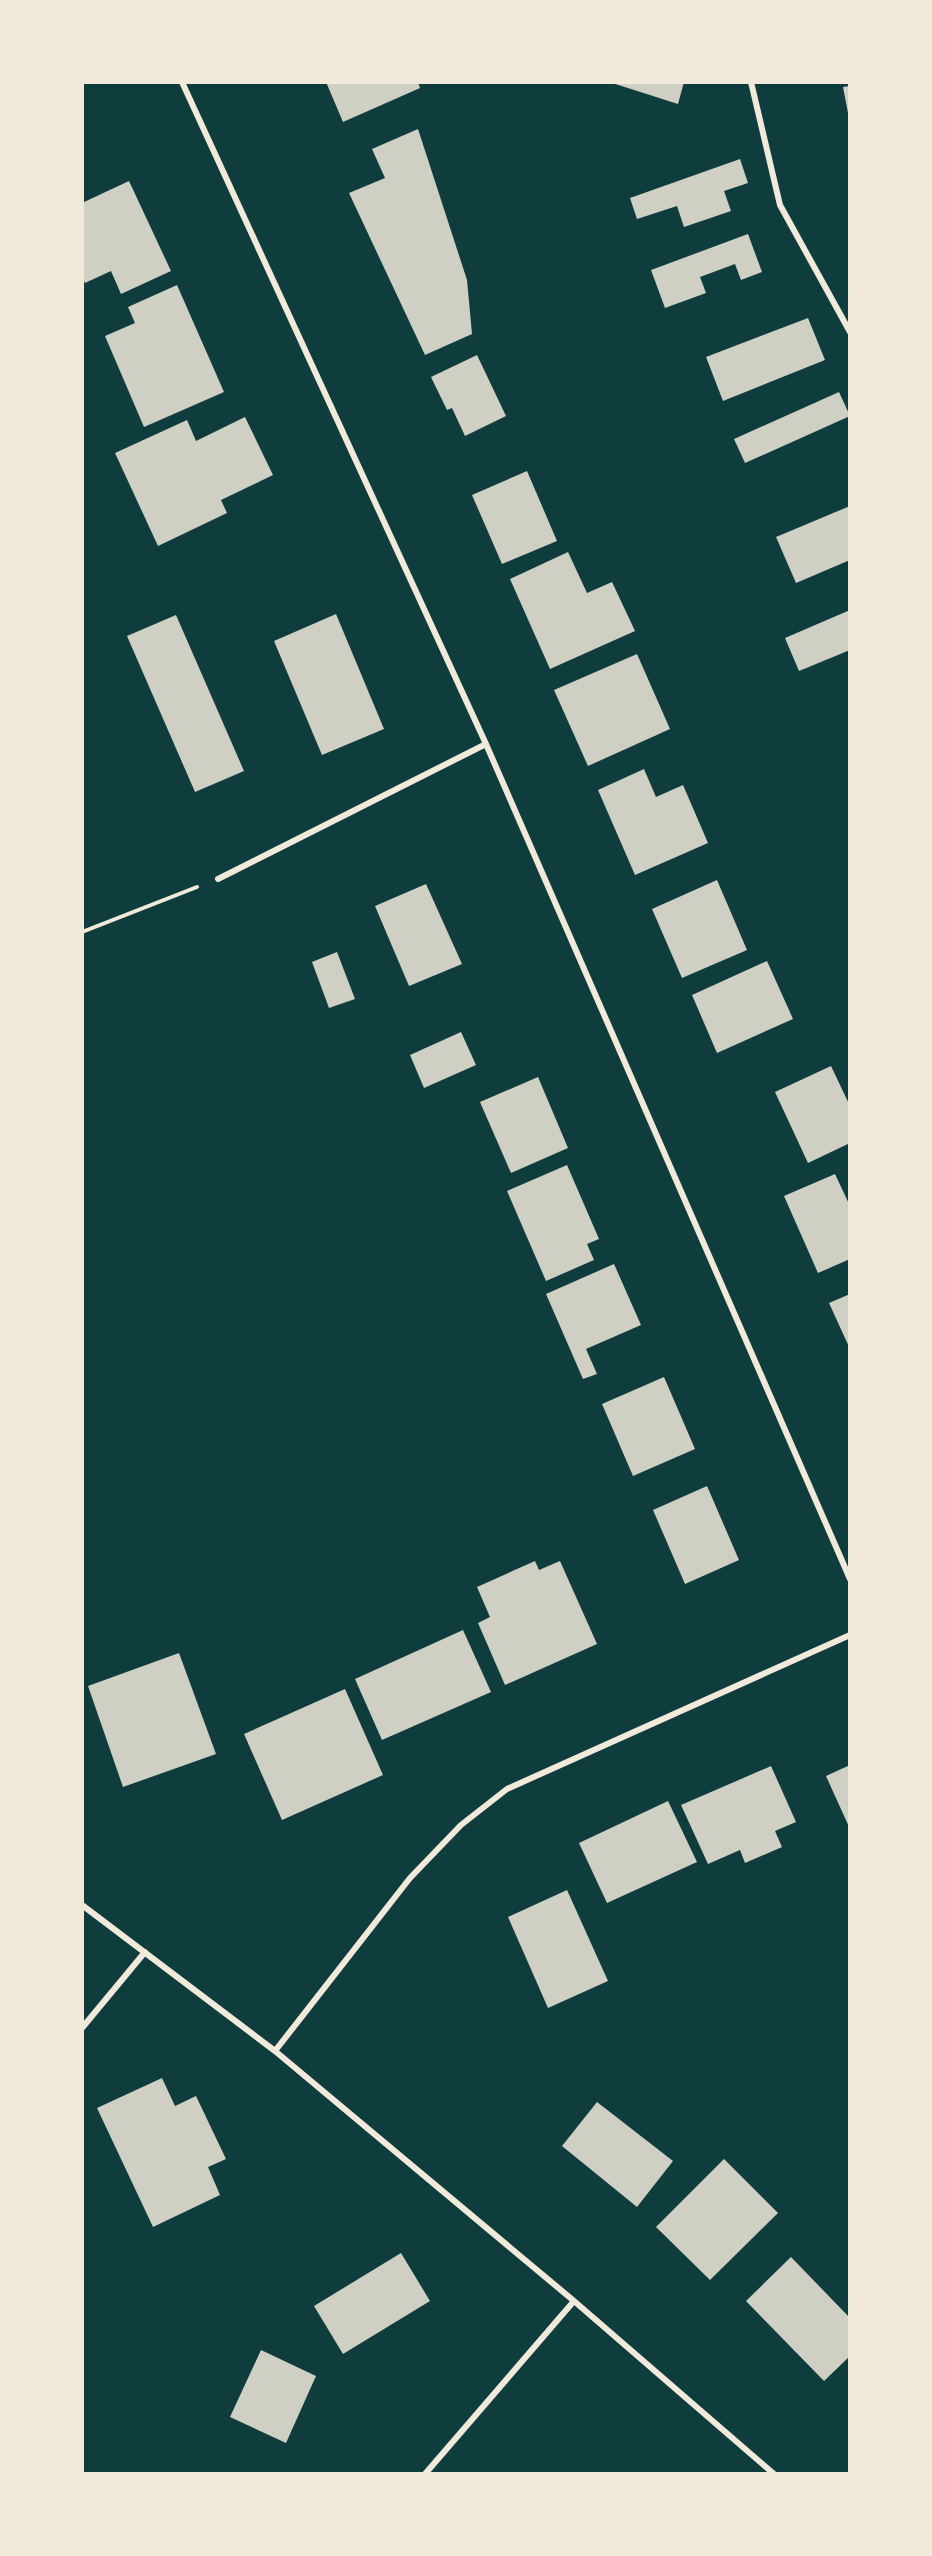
<svg xmlns="http://www.w3.org/2000/svg" width="932" height="2556" viewBox="0 0 932 2556" font-family="'PT Serif',serif">
  <rect width="100%" height="100%" fill="#0f3d3e"/>
  <path fill="#cfcfc3" d="M326,82H418L420,88L343,122Z
    M609,82H684L678,104Z
    M850,86V112L848,113L843,87Z
    M418,129L467,280L472,334L425,355L349,193L385,178L372,149Z
    M740,159L748,183L724,191L731,211L684,227L677,206L637,219L630,198Z
    M129,181L171,271L121,294L111,271L85,283L82,277V203Z
    M748,234L762,272L741,280L735,264L700,277L706,293L665,308L651,270Z
    M177,285L224,392L144,427L105,336L135,323L128,307Z
    M808,318L825,360L723,401L706,357Z
    M477,355L506,416L465,436L452,408L447,410L431,377Z
    M839,392L850,416L745,463L734,439Z
    M245,417L273,475L221,500L227,513L158,546L115,453L187,420L196,441Z
    M527,471L557,541L502,564L472,495Z
    M850,506V560L796,583L776,537Z
    M568,552L587,593L612,582L635,631L550,669L510,579Z
    M850,610V650L799,671L785,638Z
    M336,614L384,729L322,755L274,641Z
    M176,615L244,771L195,792L127,636Z
    M637,654L670,729L588,766L554,690Z
    M644,769L656,797L683,785L708,843L635,875L598,790Z
    M717,880L747,950L682,978L652,909Z
    M426,884L462,964L409,986L375,906Z
    M337,952L355,999L329,1008L312,962Z
    M767,961L793,1019L717,1053L692,995Z
    M461,1032L476,1065L424,1088L410,1055Z
    M831,1066L850,1106V1143L808,1163L775,1092Z
    M538,1077L568,1148L511,1173L480,1102Z
    M567,1165L599,1239L587,1244L594,1260L546,1281L507,1191Z
    M835,1174L850,1206V1259L818,1273L784,1196Z
    M614,1264L641,1325L586,1349L597,1374L583,1379L546,1294Z
    M850,1294V1349L829,1303Z
    M664,1377L695,1449L633,1476L602,1404Z
    M707,1486L739,1560L685,1584L653,1510Z
    M535,1561L539,1570L560,1561L597,1644L505,1685L478,1623L490,1617L477,1587Z
    M463,1630L491,1692L382,1740L355,1679Z
    M179,1653L216,1754L123,1787L88,1686Z
    M345,1689L383,1775L282,1820L244,1734Z
    M850,1765V1829L826,1776Z
    M771,1766L796,1822L775,1831L782,1847L745,1863L740,1850L708,1864L681,1805Z
    M668,1801L697,1862L607,1903L579,1843Z
    M567,1890L608,1981L548,2008L508,1917Z
    M162,2078L175,2106L196,2096L226,2159L208,2167L220,2195L153,2227L97,2108Z
    M597,2102L673,2161L637,2207L562,2146Z
    M724,2159L778,2213L710,2280L656,2227Z
    M401,2253L430,2301L343,2354L314,2306Z
    M791,2257L850,2318V2356L824,2381L746,2301Z
    M261,2350L316,2376L286,2443L230,2417Z"/>
  <g fill="none" stroke-linecap="round" stroke-linejoin="round">
    <path stroke="#f1e9da" stroke-width="4" d="M82,932L197,887"/>
    <path stroke="#f1e9da" stroke-width="6" d="M182,82L486,744L850,1579
      M751,82L780,205L850,332
      M218,879L486,744
      M82,1905L275,2051L574,2301L774,2474
      M82,2028L145,1952
      M275,2051L410,1878L461,1825L507,1789L850,1635
      M425,2474L574,2301"/>
  </g>
  <rect width="932" height="2556" fill="none" stroke="#f1e9da" stroke-width="168"/>
</svg>
